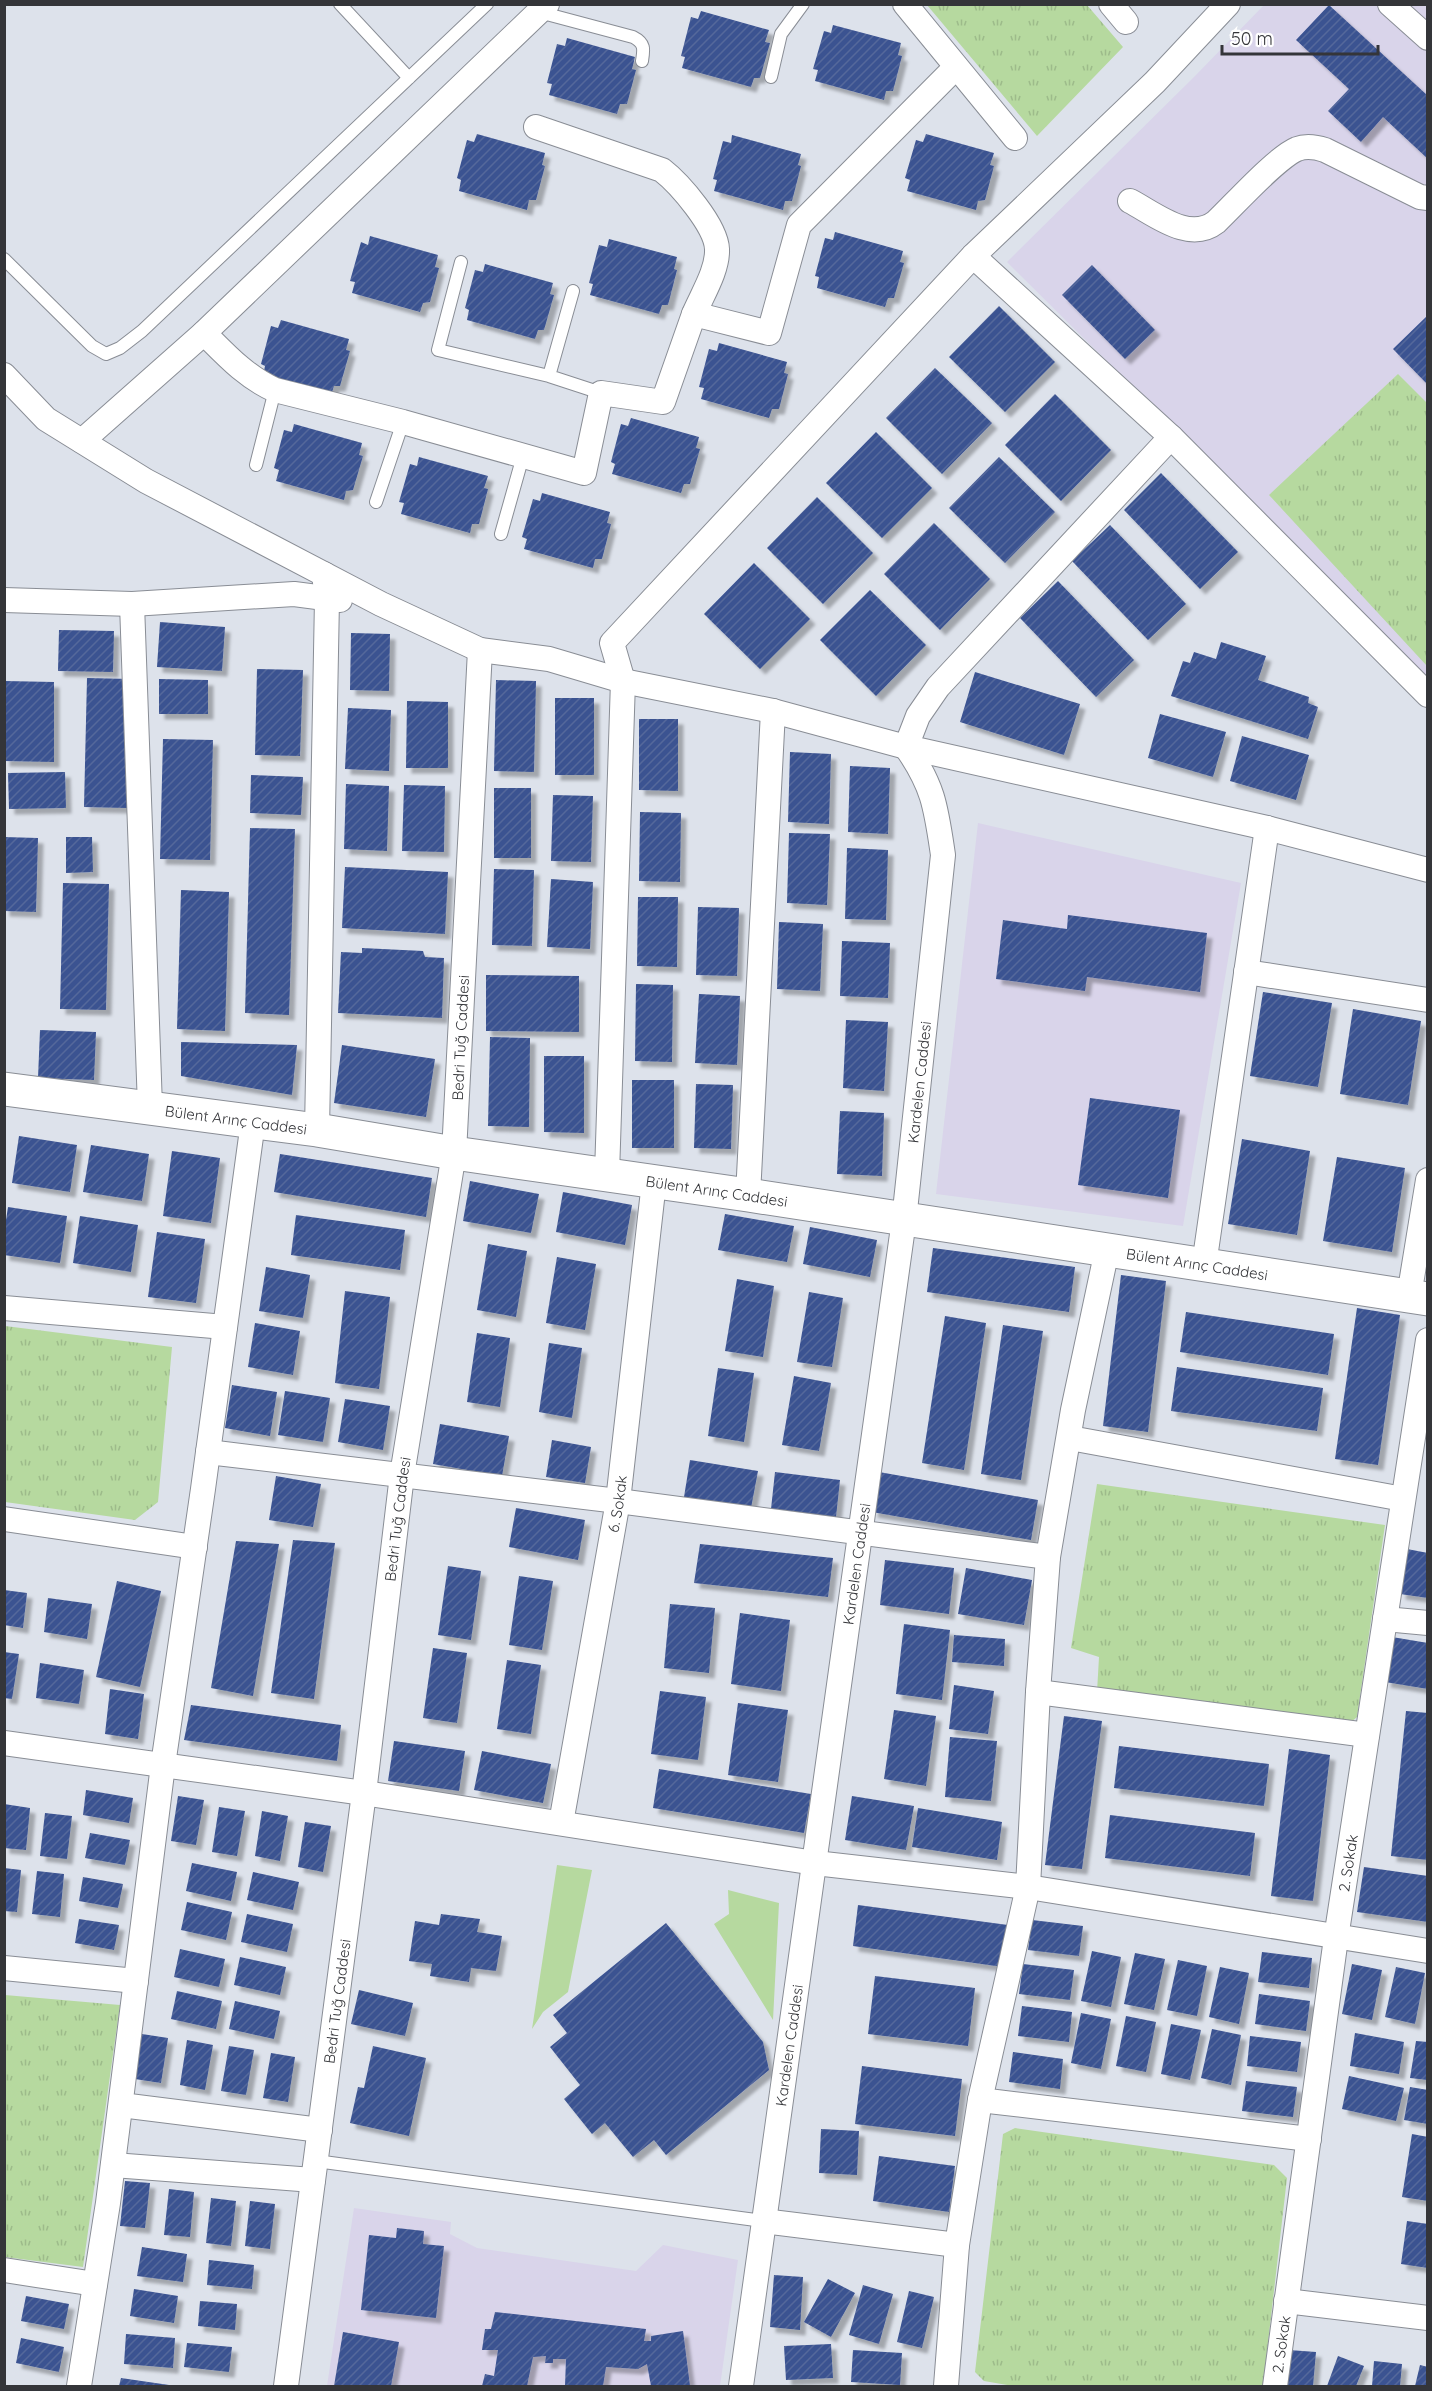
<svg xmlns="http://www.w3.org/2000/svg" width="1432" height="2391" viewBox="0 0 1432 2391" font-family="Quicksand,sans-serif">
  <defs>
    <pattern id="park-tufts" width="24" height="20" patternUnits="userSpaceOnUse" patternTransform="scale(1.5)"><rect width="24" height="20" fill="#b6d99f"/><path d="M3 7l-1-3M5 7V3M7 7l1-3M15 17l-1-3M17 17v-4M19 17l1-3" fill="none" stroke="#9dbb8a"/></pattern>
    <pattern id="building-hatch" width="6" height="6" patternUnits="userSpaceOnUse" patternTransform="scale(1.5)"><rect width="6" height="6" fill="#3a5291"/><path d="M-1 1l2-2M0 6l6-6M5 7l2-2" fill="none" stroke="#55689b"/></pattern>
    <filter id="shadow"><feDropShadow dx="5.5" dy="5.5" stdDeviation="1.5" flood-color="#0004"/></filter>
  </defs>
  <rect width="100%" height="100%" fill="#dde2eb"/>
  <path fill="#d9d4ea" d="M1264,5H1427V679L1007,262L1195,76Z
    M978,823L1241,883L1183,1226L936,1194Z
    M354,2208L451,2222L450,2234L477,2248L636,2271L663,2245L738,2260L720,2386H327Z"/>
  <path fill="#b6d99f" d="M557,1865L592,1870L568,1992L543,2012L532,2029Z
    M728,1890L779,1903L773,2020L714,1924L729,1914Z"/>
  <path fill="url(#park-tufts)" d="M927,5H1087L1123,47L1037,136Z
    M1398,374L1427,403V666L1269,495Z
    M5,1326L172,1347L158,1502L135,1520L5,1502Z
    M1097,1484L1385,1525L1357,1717L1349,1724L1097,1692L1099,1657L1071,1648Z
    M5,1995L120,2005L83,2267L5,2257Z
    M1015,2128L1274,2165L1287,2178L1263,2386H1013L984,2381L975,2372L1003,2134Z"/>
  <path fill="url(#building-hatch)" filter="url(#shadow)" d="M1329,5L1428,96V159L1383,117L1361,142L1328,111L1349,89L1296,40Z
    M701,11L769,30L765,42L770,43L760,78H754L751,87L682,68L685,57L681,56L691,17L698,19Z
    M833,25L901,43L898,55L902,56L893,91H886L884,100L815,81L818,70L813,69L824,31L831,33Z
    M567,38L635,57L632,69L636,70L627,104H620L617,114L549,95L552,84L547,83L557,44L565,46Z
    M477,134L545,153L542,165L545,166L536,200H529L527,210L459,191L461,180L457,178L467,140L474,142Z
    M926,134L994,153L990,165L994,166L985,200L978,201L976,210L907,191L910,180L905,178L916,140L923,142Z
    M732,135L801,154L798,165L801,166L792,201H785L783,210L714,191L717,180L713,179L723,141L731,143Z
    M835,232L903,251L900,262L904,263L894,298H888L885,307L817,288L819,277L815,276L825,238L833,240Z
    M370,236L438,255L435,267L439,268L430,302L423,303L420,312L352,293L355,282L350,281L361,242L368,245Z
    M609,239L677,257L674,269L677,270L668,305H662L659,314L590,295L593,284L589,283L599,245L607,247Z
    M485,264L553,283L550,294L554,295L544,330H538L535,339L467,320L469,310L465,308L475,270L483,272Z
    M1092,265L1155,330L1125,359L1062,295Z
    M999,306L1055,362L1005,412L949,357Z
    M1428,315V385L1393,349Z
    M281,320L349,339L346,350L350,351L340,386H334L331,395L263,376L265,366L261,364L271,326L278,328Z
    M719,343L787,362L784,373L788,374L779,409H772L769,418L701,399L704,388L699,387L709,349L717,351Z
    M935,368L992,423L942,474L886,418Z
    M1055,394L1111,450L1061,501L1005,445Z
    M631,418L699,437L696,448L700,449L690,484H684L681,493L612,474L615,464L611,462L621,424L628,426Z
    M294,424L362,443L359,455L363,456L353,490L346,491L344,500L276,481L279,470L274,468L284,430L292,432Z
    M876,432L932,488L882,538L826,483Z
    M419,457L488,476L484,488L488,489L479,524H472L470,533L401,514L404,503L399,502L410,464L417,466Z
    M999,457L1055,512L1005,563L949,508Z
    M1161,473L1238,552L1200,589L1124,510Z
    M542,493L610,512L607,523L611,524L602,559H595L593,568L524,549L527,539L522,537L533,499L540,501Z
    M817,497L873,553L823,604L767,548Z
    M934,523L990,579L940,630L884,574Z
    M1110,525L1186,604L1148,640L1072,561Z
    M754,563L810,619L760,669L704,614Z
    M1058,581L1134,660L1096,697L1020,618Z
    M870,590L926,645L876,696L820,640Z
    M160,622L225,627L222,671L157,667Z
    M59,630L114,631L113,672L58,671Z
    M351,633L390,634L389,691L350,690Z
    M1221,642L1266,656L1258,680L1309,697L1308,703L1318,707L1308,739L1171,696L1183,661L1190,663L1194,652L1216,659Z
    M257,669L303,670L300,756L255,755Z
    M975,672L1080,704L1064,755L960,722Z
    M87,678L131,679L128,808L84,807Z
    M159,679L208,680V714H159Z
    M496,680L536,681L534,772L494,771Z
    M5,681L54,682V762L4,761Z
    M555,698H594V775H555Z
    M407,701L448,702V768H406Z
    M348,708L391,710L389,771L345,769Z
    M1160,714L1226,732L1213,777L1148,758Z
    M639,719H678V791L639,790Z
    M1242,736L1309,755L1296,800L1230,781Z
    M163,739L213,740L210,860L160,859Z
    M790,752L831,754L829,824L788,822Z
    M850,766L890,768L888,834L848,832Z
    M65,772L66,808L9,809L8,773Z
    M251,775L303,777L301,815L250,813Z
    M346,784L389,786L387,851L344,849Z
    M404,785L445,786L444,852L402,851Z
    M494,788H531V858H494Z
    M553,795L593,796L591,862L551,861Z
    M640,812L681,813L680,882L639,881Z
    M250,828L295,829L289,1015L245,1013Z
    M789,833L830,834L827,905L787,903Z
    M4,837L38,838L36,912L4,911Z
    M66,837H92L93,872L66,873Z
    M847,848L888,850L886,920L845,919Z
    M345,867L448,872L445,934L342,928Z
    M494,869L534,870L532,946L492,945Z
    M551,879L593,882L590,949L547,947Z
    M63,883L109,884L106,1010L60,1009Z
    M181,890L229,892L225,1031L177,1029Z
    M638,897H678L677,967L637,966Z
    M698,907L739,908L737,976L696,975Z
    M1068,915L1207,933L1200,992L1087,977L1085,991L996,979L1003,920L1067,929Z
    M779,922L823,924L820,991L777,989Z
    M842,941L890,943L888,998L840,996Z
    M362,948L423,951L425,957L444,958L442,1018L338,1013L341,952L362,953Z
    M486,975L579,976V1032L486,1031Z
    M636,984L673,985L672,1062L635,1061Z
    M1263,992L1332,1003L1318,1087L1250,1076Z
    M699,994L740,996L737,1065L695,1063Z
    M1353,1009L1421,1021L1408,1105L1340,1094Z
    M846,1020L888,1022L884,1091L843,1088Z
    M40,1030L96,1032L94,1080L38,1078Z
    M490,1037L530,1038L529,1127L488,1126Z
    M181,1042L297,1045L292,1095L181,1076Z
    M342,1045L435,1059L426,1117L334,1103Z
    M544,1056H584V1133L544,1132Z
    M632,1080H674V1148H632Z
    M696,1084L733,1085L731,1149L694,1148Z
    M1090,1098L1180,1110L1168,1198L1078,1185Z
    M840,1111L884,1113L882,1176L837,1174Z
    M19,1136L77,1145L70,1192L12,1183Z
    M1242,1139L1310,1151L1297,1235L1228,1224Z
    M91,1145L149,1154L142,1201L83,1192Z
    M172,1151L220,1158L211,1223L163,1216Z
    M280,1154L432,1178L426,1217L274,1192Z
    M1337,1157L1405,1168L1392,1252L1323,1241Z
    M470,1181L539,1194L531,1233L463,1221Z
    M563,1192L632,1205L625,1245L556,1232Z
    M8,1207L67,1216L60,1263L4,1255V1233Z
    M725,1214L794,1226L787,1262L718,1250Z
    M296,1215L405,1230L400,1270L291,1255Z
    M80,1216L138,1225L131,1272L73,1263Z
    M810,1227L877,1240L870,1277L803,1264Z
    M157,1232L205,1239L196,1303L148,1297Z
    M488,1244L527,1251L516,1317L477,1310Z
    M933,1248L1075,1267L1069,1312L927,1292Z
    M557,1257L596,1264L585,1330L546,1323Z
    M266,1267L310,1275L303,1318L259,1311Z
    M1121,1275L1166,1281L1148,1432L1103,1426Z
    M737,1279L774,1286L763,1357L725,1351Z
    M345,1291L390,1297L379,1389L335,1383Z
    M809,1292L843,1298L832,1367L797,1362Z
    M1357,1308L1400,1315L1378,1465L1335,1459Z
    M1186,1312L1334,1334L1328,1375L1180,1352Z
    M945,1316L986,1323L964,1470L922,1463Z
    M255,1323L300,1331L293,1375L248,1367Z
    M1003,1325L1043,1331L1021,1480L981,1474Z
    M477,1333L510,1338L500,1407L467,1402Z
    M549,1343L582,1348L572,1418L539,1412Z
    M1177,1367L1323,1388L1317,1431L1171,1411Z
    M718,1368L754,1373L744,1442L708,1436Z
    M794,1376L831,1383L819,1451L782,1445Z
    M232,1385L277,1392L270,1436L225,1428Z
    M285,1391L330,1398L323,1442L278,1435Z
    M345,1399L390,1406L383,1450L338,1442Z
    M440,1424L509,1436L502,1476L433,1464Z
    M552,1440L591,1447L585,1483L546,1477Z
    M690,1460L758,1471L751,1508L684,1497Z
    M775,1472L840,1480L836,1517L771,1509Z
    M879,1472L1038,1500L1031,1540L872,1512Z
    M276,1476L321,1484L313,1527L269,1520Z
    M516,1508L585,1520L578,1560L509,1547Z
    M293,1540L335,1543L314,1699L271,1693Z
    M236,1541L279,1544L253,1696L211,1688Z
    M700,1544L833,1558L828,1597L694,1583Z
    M1407,1549L1428,1553V1598L1400,1594Z
    M885,1560L954,1568L949,1614L880,1605Z
    M448,1566L481,1571L471,1640L438,1635Z
    M966,1568L1032,1580L1024,1625L958,1614Z
    M519,1576L553,1581L542,1650L509,1645Z
    M117,1581L161,1591L140,1687L96,1677Z
    M4,1590L27,1593L23,1628L4,1625Z
    M48,1598L92,1604L87,1639L44,1632Z
    M670,1604L715,1608L709,1673L664,1668Z
    M740,1613L790,1620L781,1691L731,1684Z
    M904,1624L950,1630L942,1700L896,1694Z
    M954,1635L1005,1639L1004,1666L952,1662Z
    M1392,1637L1428,1643V1689L1385,1682Z
    M433,1648L467,1653L457,1723L423,1718Z
    M4,1652L19,1654L12,1699L4,1698Z
    M507,1660L541,1665L531,1734L497,1729Z
    M40,1663L84,1670L79,1704L36,1698Z
    M954,1685L994,1691L988,1734L949,1729Z
    M110,1689L144,1694L138,1739L105,1734Z
    M660,1691L706,1697L698,1760L651,1754Z
    M738,1703L788,1710L778,1782L728,1775Z
    M191,1705L341,1725L337,1761L184,1740Z
    M894,1710L936,1716L926,1786L884,1779Z
    M1406,1711L1428,1713V1860L1391,1856Z
    M1064,1716L1102,1721L1082,1869L1045,1865Z
    M950,1737L997,1741L991,1801L945,1797Z
    M394,1741L465,1751L459,1791L388,1781Z
    M1119,1746L1269,1764L1264,1806L1114,1788Z
    M1289,1749L1330,1755L1313,1901L1271,1896Z
    M482,1751L551,1764L543,1803L474,1790Z
    M659,1769L811,1794L804,1833L653,1808Z
    M86,1790L133,1798L129,1823L83,1815Z
    M178,1796L204,1800L196,1845L171,1841Z
    M852,1796L914,1806L906,1850L845,1840Z
    M4,1804L30,1808L26,1850L4,1848Z
    M219,1807L245,1811L237,1856L212,1852Z
    M918,1808L1002,1822L997,1860L912,1847Z
    M262,1811L288,1816L280,1861L255,1856Z
    M45,1813L72,1816L67,1859L40,1856Z
    M1110,1815L1255,1833L1250,1876L1105,1858Z
    M305,1822L331,1826L323,1872L298,1867Z
    M90,1833L130,1840L125,1865L85,1858Z
    M192,1863L237,1872L231,1901L186,1891Z
    M1364,1867L1428,1876V1922L1357,1912Z
    M4,1868L21,1870L17,1912L4,1911Z
    M37,1871L64,1874L60,1917L32,1914Z
    M253,1872L299,1882L293,1910L247,1900Z
    M83,1877L123,1884L118,1908L79,1901Z
    M187,1902L232,1912L226,1940L181,1930Z
    M858,1905L1008,1925L1003,1967L853,1946Z
    M247,1914L293,1924L287,1952L241,1942Z
    M441,1914L480,1919L477,1932L502,1936L496,1971L471,1968L469,1982L430,1976L432,1964L409,1961L415,1921L439,1925Z
    M79,1919L119,1925L114,1950L75,1943Z
    M1032,1920L1083,1926L1079,1956L1028,1950Z
    M666,1923L763,2042L769,2070L666,2155L654,2140L633,2157L605,2123L592,2134L564,2099L580,2085L550,2047L567,2033L553,2015Z
    M180,1949L225,1959L219,1987L174,1977Z
    M1092,1951L1121,1957L1111,2007L1081,2001Z
    M1262,1952L1312,1958L1309,1988L1258,1982Z
    M1135,1953L1165,1959L1154,2010L1124,2004Z
    M240,1957L286,1967L280,1995L234,1985Z
    M1178,1960L1207,1966L1197,2016L1167,2010Z
    M1023,1964L1074,1970L1070,2000L1019,1994Z
    M1352,1964L1382,1970L1372,2020L1342,2014Z
    M1220,1967L1249,1973L1239,2024L1209,2017Z
    M1396,1967L1425,1973L1415,2024L1385,2017Z
    M875,1976L975,1988L968,2046L868,2034Z
    M359,1990L413,2003L405,2036L351,2024Z
    M177,1991L222,2001L216,2029L171,2019Z
    M1259,1994L1310,2001L1306,2031L1255,2024Z
    M235,2001L280,2011L274,2039L229,2029Z
    M1022,2006L1072,2012L1069,2042L1018,2036Z
    M1081,2013L1111,2019L1101,2069L1071,2063Z
    M1126,2016L1156,2022L1146,2072L1116,2066Z
    M1171,2024L1201,2030L1190,2080L1161,2074Z
    M1212,2029L1241,2035L1231,2085L1201,2078Z
    M1355,2033L1404,2042L1399,2074L1350,2066Z
    M142,2034L168,2038L161,2083L135,2079Z
    M1250,2036L1301,2042L1297,2072L1247,2066Z
    M187,2040L213,2045L205,2090L180,2085Z
    M1416,2041L1428,2042V2080L1410,2078Z
    M229,2046L254,2050L246,2095L221,2091Z
    M373,2046L426,2058L409,2136L350,2123L358,2087L364,2088Z
    M1013,2052L1063,2059L1060,2089L1009,2082Z
    M271,2053L295,2057L288,2102L263,2098Z
    M862,2066L962,2079L955,2136L855,2124Z
    M1349,2076L1404,2088L1396,2121L1342,2109Z
    M1246,2081L1297,2087L1293,2117L1242,2111Z
    M1410,2087L1428,2090V2124L1404,2120Z
    M821,2129L859,2131L857,2175L819,2173Z
    M1412,2134L1428,2137V2201L1402,2197Z
    M879,2156L955,2166L949,2212L873,2201Z
    M125,2181L150,2183L145,2228L120,2226Z
    M169,2189L194,2192L190,2237L164,2235Z
    M211,2198L236,2201L231,2246L206,2243Z
    M250,2201L275,2204L270,2249L245,2246Z
    M1407,2221L1428,2224V2268L1401,2264Z
    M397,2228L424,2231L423,2244L444,2246L436,2318L361,2310L369,2235L396,2238Z
    M142,2247L187,2254L183,2282L137,2276Z
    M209,2260L254,2265L252,2289L207,2285Z
    M774,2275L803,2277L800,2330L770,2327Z
    M828,2279L855,2293L831,2337L804,2322Z
    M863,2285L893,2294L879,2344L849,2335Z
    M134,2289L178,2296L174,2323L130,2316Z
    M909,2291L934,2297L922,2348L897,2342Z
    M26,2296L69,2304L64,2329L21,2321Z
    M200,2301L237,2304L235,2330L198,2326Z
    M495,2312L646,2329L644,2341H651V2336L683,2331L690,2386H651L647,2364L638,2369L606,2367L603,2386H565L566,2359H553V2363H545L546,2356L533,2357L527,2386H482L485,2374L494,2376L498,2350H482L485,2329H491Z
    M343,2332L399,2342L391,2386H334Z
    M126,2334L175,2338L173,2368L124,2364Z
    M21,2338L64,2347L59,2372L16,2363Z
    M187,2343L232,2347L229,2372L184,2367Z
    M831,2344L833,2378L786,2380L784,2346Z
    M853,2350L902,2353L900,2385L851,2382Z
    M1289,2350L1316,2352L1313,2386H1286Z
    M1338,2356L1364,2366L1356,2386H1327Z
    M1374,2361L1402,2364L1400,2386H1372Z
    M1420,2365L1428,2367V2386H1415Z
    M121,2378L169,2385V2386H119Z"/>
  <g fill="none" stroke-linecap="round" stroke-linejoin="round">
    <g stroke="#898d95" stroke-width="14">
      <path id="lane" d="M340,4L409,78
        M539,12L633,37C645,43 644,49 642,61
        M771,77L781,34L803,4
        M4,259L92,346L106,354L120,348L142,331L487,4
        M461,262L438,350L549,376L601,393
        M549,376L573,291
        M256,465L275,390
        M376,502L403,422
        M501,534L523,456
        M316,2161L763,2221"/>
    </g>
    <g stroke="#898d95" stroke-width="26">
      <g id="street">
        <path d="M905,4L1015,138"/>
        <path d="M1111,4L1126,22"/>
        <path d="M1390,4L1428,38"/>
        <path d="M536,127L662,170C680,184 716,226 717,249C718,270 702,295 694,314"/>
        <path d="M1130,201C1155,214 1189,243 1216,222C1235,204 1276,158 1297,149C1307,145 1316,147 1325,150L1420,197L1428,198"/>
        <path d="M973,256L1171,437L1428,695"/>
        <path d="M204,333C226,355 246,377 275,390L403,422L584,473L601,393L663,402L694,314L769,333L799,225L956,67"/>
        <path d="M4,375L46,419L146,481L381,604L480,650L549,659L623,681L773,711L906,747L1267,828L1428,870"/>
        <path d="M82,441L204,333L547,4"/>
        <path d="M4,600L132,604L294,594L340,600"/>
        <path d="M132,604L150,1107"/>
        <path d="M1246,972L1428,1000"/>
        <path d="M317,1130L327,599L324,574"/>
        <path d="M607,1174L623,681L612,643L973,256L1155,82L1228,4"/>
        <path d="M748,1195L773,711"/>
        <path d="M1204,1265L1267,828"/>
        <path d="M1409,1296L1428,1180"/>
        <path d="M4,1308L225,1327"/>
        <path d="M1070,1438L1403,1499"/>
        <path d="M208,1452L618,1501L1048,1557"/>
        <path d="M4,1519L195,1547"/>
        <path d="M1385,1619L1428,1623"/>
        <path d="M1038,1692L1367,1735"/>
        <path d="M4,1743L364,1793L815,1863L1028,1887L1428,1951"/>
        <path id="s1" d="M561,1823L618,1501L654,1182"/>
        <path d="M4,1968L136,1981"/>
        <path d="M980,2100L1309,2139"/>
        <path d="M121,2105L320,2130"/>
        <path d="M113,2165L313,2180"/>
        <path d="M763,2221L957,2245"/>
        <path d="M4,2270L95,2284"/>
        <path d="M1286,2301L1428,2318"/>
        <path d="M79,2386L108,2203L163,1765L203,1489L253,1122"/>
        <path id="s2" d="M286,2386L364,1793L402,1475L454,1153L480,650"/>
        <path id="s3" d="M741,2386L904,1220L943,855C936,808 934,787 906,747L918,716L938,687L1171,437"/>
        <path d="M946,2386L957,2245L980,2100L1028,1887L1038,1692L1048,1557L1073,1410L1107,1250"/>
        <path id="s4" d="M1275,2386L1336,1938L1428,1340"/>
      </g>
    </g>
    <g stroke="#898d95" stroke-width="35">
      <g id="secondary">
        <path id="s5" d="M4,1089L317,1130L454,1153L748,1195L1428,1299"/>
      </g>
    </g>
    <use href="#lane" stroke="#fff" stroke-width="12"/>
    <use href="#street" stroke="#fff" stroke-width="24"/>
    <use href="#secondary" stroke="#fff" stroke-width="33"/>
  </g>
  <g text-anchor="middle" dominant-baseline="central" stroke-width="6" stroke-linejoin="round" paint-order="stroke">
    <g font-size="15" fill="#343539" stroke="#fff">
      <text stroke="none"><textPath href="#s2" startOffset="1360">Bedri Tuğ Caddesi</textPath></text>
      <text stroke="none"><textPath href="#s3" startOffset="1316">Kardelen Caddesi</textPath></text>
      <text stroke="none"><textPath href="#s5" startOffset="234">Bülent Arınç Caddesi</textPath></text>
      <text stroke="none"><textPath href="#s5" startOffset="720">Bülent Arınç Caddesi</textPath></text>
      <text stroke="none"><textPath href="#s5" startOffset="1206">Bülent Arınç Caddesi</textPath></text>
      <text stroke="none"><textPath href="#s1" startOffset="324">6. Sokak</textPath></text>
      <text stroke="none"><textPath href="#s2" startOffset="874">Bedri Tuğ Caddesi</textPath></text>
      <text stroke="none"><textPath href="#s3" startOffset="830">Kardelen Caddesi</textPath></text>
      <text stroke="none"><textPath href="#s4" startOffset="528">2. Sokak</textPath></text>
      <text stroke="none"><textPath href="#s2" startOffset="388">Bedri Tuğ Caddesi</textPath></text>
      <text stroke="none"><textPath href="#s3" startOffset="344">Kardelen Caddesi</textPath></text>
      <text stroke="none"><textPath href="#s4" startOffset="42">2. Sokak</textPath></text>
    </g>
  </g>
  <rect width="1432" height="2391" fill="none" stroke="#343539" stroke-width="12"/>
  <path d="M1222 45v9h156v-9" fill="none" stroke="#343539" stroke-width="3"/>
  <text x="1231" y="45" font-size="18" fill="#343539" stroke="#ffffff" stroke-width="4.5" paint-order="stroke">50 m</text>
</svg>
